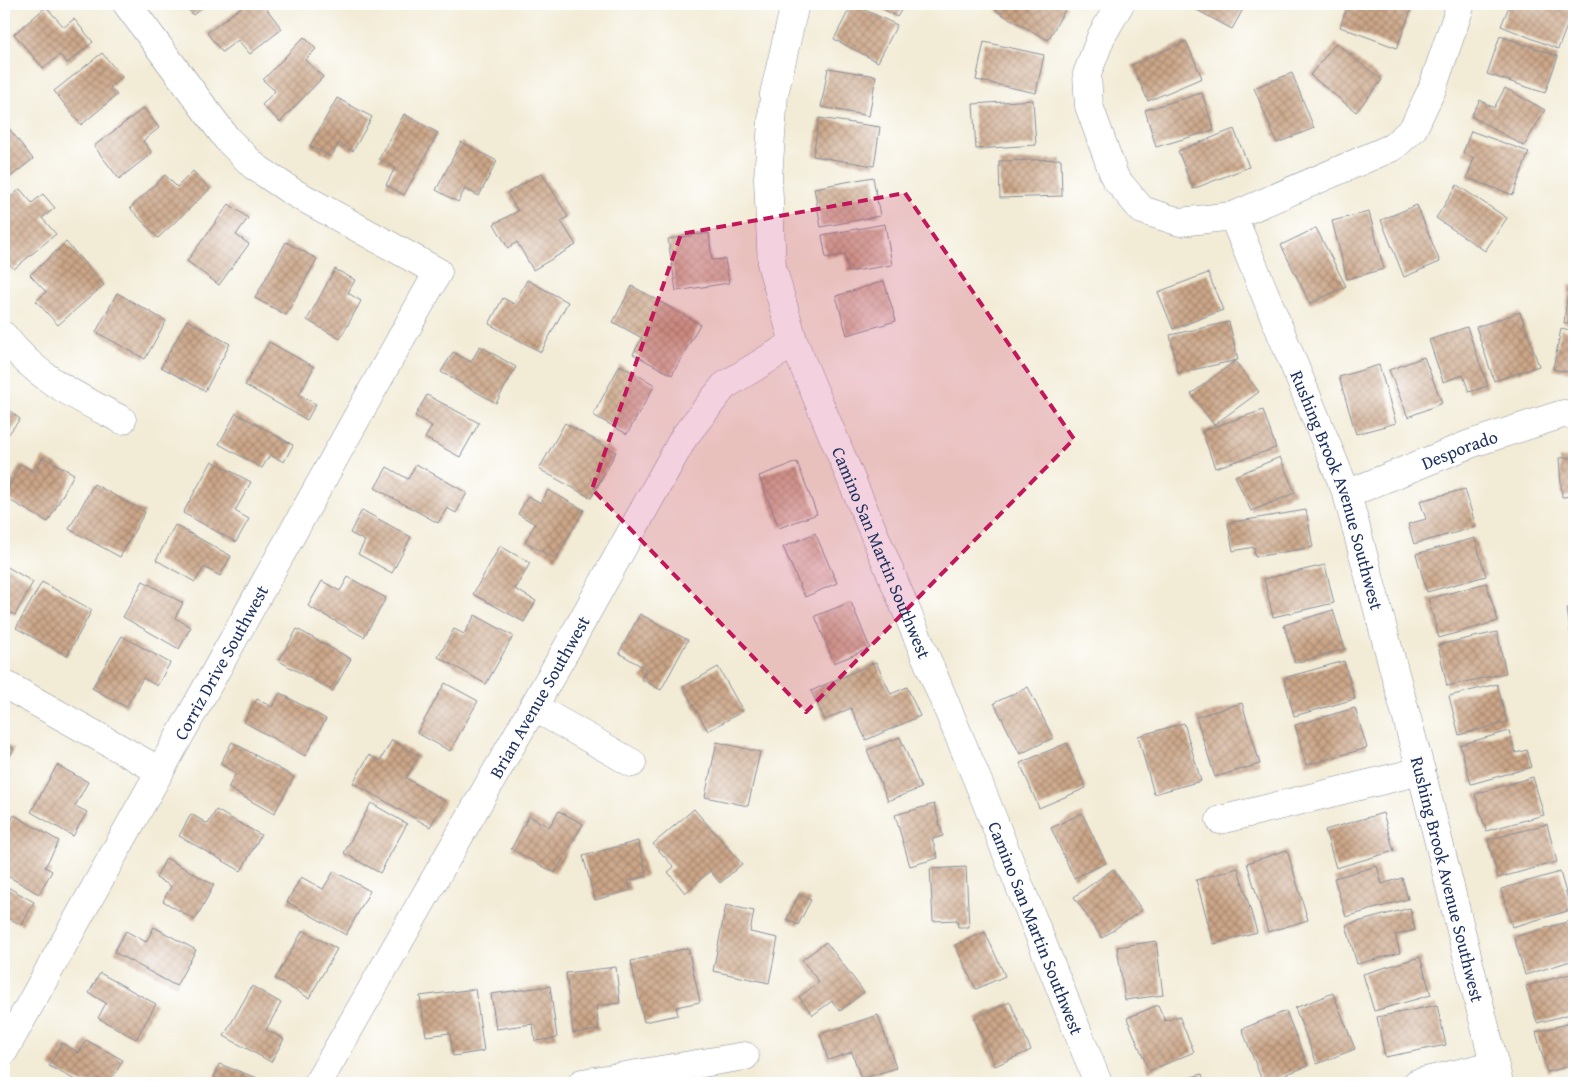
<svg xmlns="http://www.w3.org/2000/svg" width="1578" height="1087" viewBox="0 0 1578 1087" font-family="'Gentium Book Plus',serif">
  <defs>
    <pattern id="building-cross-hatch" width="8" height="8" patternUnits="userSpaceOnUse" patternTransform="scale(1.25)"><rect width="8" height="8" fill="#cca687"/><path d="M0 0l8 8M0 8l8-8" fill="none" stroke="#a58872"/></pattern>
  </defs>
  <rect width="100%" height="100%" fill="#fff"/>
  <filter id="ink" filterUnits="userSpaceOnUse"><feTurbulence type="fractalNoise" baseFrequency=".02" numOctaves="2"/><feDisplacementMap in="SourceGraphic" scale="10" xChannelSelector="R" yChannelSelector="G"/><feConvolveMatrix kernelMatrix="1 2 1 2 8 2 1 2 1" color-interpolation-filters="sRGB"/></filter>
  <filter id="wash" filterUnits="userSpaceOnUse"><feTurbulence type="fractalNoise" baseFrequency=".0096" numOctaves="4" result="noise"/><feDisplacementMap in="SourceGraphic" scale="20" xChannelSelector="R" yChannelSelector="G"/><feGaussianBlur stdDeviation="1.12" result="paint"/><feColorMatrix in="noise" values="0 0 0 0 0 0 0 0 0 0 0 0 0 0 0 0 0 1.4 0 .05"/><feComposite in="paint" operator="in"/></filter>
  <g filter="url(#wash)">
    <rect width="100%" height="100%" fill="#f2ebd5"/>
    <g id="blocks">
      <path fill="url(#building-cross-hatch)" d="M184,4H207L193,15Z
        M245,4H263L282,29L250,54L238,40L222,52L207,33Z
        M852,4L897,25L878,62L834,39Z
        M874,4H905L897,17Z
        M1000,4H1063L1067,6L1048,40L996,11Z
        M1186,4H1246L1232,29Z
        M1348,4H1393L1411,10L1397,48L1340,27Z
        M1510,4H1556L1573,11L1558,49L1501,26Z
        M46,7L64,27L74,19L93,42L67,63L60,55L43,68L14,34Z
        M1500,36L1558,56L1545,93L1487,74Z
        M304,37L316,49L305,60L323,77L280,122L262,105L275,91L263,80Z
        M1186,41L1202,78L1148,101L1132,65Z
        M984,42L1044,55L1036,93L976,80Z
        M1336,43L1382,80L1356,112L1310,75Z
        M102,53L122,77L110,87L117,95L81,125L54,91Z
        M828,68L876,76L869,116L821,107Z
        M1292,73L1314,128L1277,143L1254,88Z
        M1505,88L1545,110L1524,146L1471,116L1480,100L1494,108Z
        M1202,93L1214,130L1156,147L1145,110Z
        M337,98L372,117L353,151L339,143L331,157L310,146Z
        M1033,100L1036,145L976,149L973,104Z
        M144,108L159,128L143,141L152,153L119,179L94,146Z
        M404,114L438,133L404,195L386,185L395,168L379,159Z
        M819,118L880,127L874,166L813,156Z
        M7,126L33,159L4,182V129Z
        M1234,129L1249,167L1193,189L1178,151Z
        M1471,131L1529,152L1513,195L1467,178L1474,158L1463,153Z
        M461,142L497,161L479,196L465,189L458,202L436,190Z
        M1061,159L1062,196L1000,198L999,161Z
        M193,171L210,189L158,238L130,208L165,175L177,187Z
        M542,173L568,217L561,221L576,245L533,270L517,242L508,248L494,224L518,211L507,193Z
        M873,177L880,216L821,227L814,188Z
        M1457,185L1507,218L1485,251L1436,218Z
        M20,189L32,203L43,194L55,208L42,218L56,234L14,269L4,258V237L7,234L4,230V203Z
        M229,204L248,218L236,235L249,244L219,285L187,261Z
        M1417,205L1440,262L1404,277L1381,220Z
        M1369,212L1384,269L1347,279L1332,221Z
        M885,224L892,265L848,272L845,254L826,258L822,235Z
        M1316,228L1346,286L1310,304L1281,245Z
        M709,233L712,260L725,259L729,283L676,291L668,239Z
        M66,242L104,285L58,325L36,301L46,292L30,275Z
        M286,242L317,259L286,315L255,298Z
        M335,269L355,280L348,293L361,301L340,339L307,320Z
        M1208,273L1223,310L1173,329L1158,292Z
        M527,280L568,302L541,352L489,324L503,298L514,304Z
        M884,281L896,321L847,335L836,296Z
        M1569,284H1574V324L1564,323Z
        M632,286L700,324L672,375L633,354L642,338L613,322Z
        M117,293L166,321L145,359L96,332Z
        M1520,312L1539,366L1494,381L1476,327Z
        M187,320L230,344L205,391L161,367Z
        M1229,322L1238,360L1178,373L1170,335Z
        M1467,327L1488,386L1469,392L1463,375L1443,382L1429,340Z
        M1561,329L1574,332V373L1553,369Z
        M269,342L314,367L299,395L316,404L307,420L245,385Z
        M480,346L516,367L496,403L441,372L453,352L471,362Z
        M1424,357L1442,403L1408,417L1389,370Z
        M1235,361L1259,392L1214,425L1191,394Z
        M620,365L655,385L627,434L593,415Z
        M1379,365L1396,423L1356,434L1339,377Z
        M427,395L479,423L460,457L425,438L432,426L415,416Z
        M4,406L20,419L4,440Z
        M1263,410L1276,448L1215,468L1202,431Z
        M236,413L293,445L284,462L270,455L262,468L219,444Z
        M565,423L616,452L591,498L539,469Z
        M43,457L74,474L48,522L4,497L20,464L35,472Z
        M1280,457L1295,493L1251,511L1235,476Z
        M1574,457V496L1562,497L1559,458Z
        M212,461L251,482L235,511L249,519L236,542L183,513Z
        M797,462L817,514L779,528L759,476Z
        M416,464L467,493L456,513L447,508L438,523L375,488L387,467L408,479Z
        M94,484L145,512L120,557L69,529Z
        M1465,489L1476,527L1414,544L1408,524L1426,519L1420,501Z
        M548,490L584,510L556,559L525,542L535,524L518,514L528,496L541,503Z
        M362,510L411,537L392,573L358,554L365,541L350,533Z
        M1306,510L1313,547L1255,557L1254,547L1233,551L1228,523Z
        M175,525L231,556L220,576L204,567L195,582L156,560Z
        M815,533L837,583L805,597L783,547Z
        M1475,538L1486,576L1427,592L1416,554Z
        M500,546L530,563L515,589L536,601L524,622L473,594Z
        M4,565L33,582L15,615L4,609Z
        M1325,565L1334,603L1273,617L1264,579Z
        M348,577L386,598L364,637L308,606L322,581L340,591Z
        M143,581L183,603L175,618L191,627L179,649L123,617Z
        M42,582L92,610L67,656L16,628Z
        M1486,583L1498,621L1439,638L1428,599Z
        M851,602L870,648L834,663L815,616Z
        M1574,607V651H1573L1567,608Z
        M1333,610L1345,649L1295,663L1284,625Z
        M640,614L688,640L661,690L641,679L646,669L619,653Z
        M475,615L513,636L486,684L438,657L454,629L464,634Z
        M297,629L351,659L333,691L279,661Z
        M1497,632L1506,673L1447,686L1438,645Z
        M122,636L170,663L157,686L143,678L126,707L92,688Z
        M1344,661L1355,699L1294,716L1284,678Z
        M876,662L891,694L907,687L920,716L866,740L851,708L825,720L811,691Z
        M718,667L743,711L708,731L683,687Z
        M445,683L478,701L450,751L417,733Z
        M1497,684L1507,722L1459,735L1449,696Z
        M1028,687L1053,738L1020,754L994,703Z
        M280,693L326,719L305,756L244,722L257,699L272,707Z
        M1242,703L1260,764L1215,777L1196,717Z
        M1355,708L1367,748L1306,765L1295,725Z
        M1184,723L1201,781L1154,794L1138,736Z
        M1509,731L1516,753L1527,750L1532,767L1471,784L1460,745Z
        M900,737L921,788L888,801L867,750Z
        M392,740L419,756L406,778L445,801L430,827L353,783L369,755L380,761Z
        M232,742L294,777L274,814L228,788L236,773L220,764Z
        M717,742L760,752L748,806L705,797Z
        M4,743L14,749L4,767Z
        M1067,743L1086,788L1039,808L1020,763Z
        M57,765L88,782L75,806L87,812L73,836L31,812Z
        M1533,777L1544,815L1486,831L1475,794Z
        M371,803L407,824L380,873L344,853Z
        M934,804L943,836L932,839L938,858L910,866L895,815Z
        M694,809L742,864L720,883L710,871L685,893L668,872L674,867L653,844Z
        M216,810L261,835L241,871L179,836L191,814L208,824Z
        M559,811L583,824L555,873L511,849L529,816L549,827Z
        M1082,813L1106,863L1074,878L1051,828Z
        M1383,813L1394,851L1336,868L1325,830Z
        M14,815L59,841L45,867L52,871L39,894L4,874V834Z
        M1547,824L1557,862L1498,878L1488,840Z
        M638,841L647,876L628,881L631,890L595,900L583,856Z
        M1287,850L1308,920L1268,932L1247,863Z
        M166,858L214,885L195,920L163,901L171,886L156,878Z
        M1377,866L1382,884L1402,878L1408,899L1346,917L1334,878Z
        M966,867L969,927H958L957,920L933,921L930,869Z
        M1238,868L1257,932L1214,944L1196,880Z
        M1113,869L1142,910L1102,938L1074,897Z
        M334,871L370,891L346,935L287,902L301,877L323,889Z
        M1560,872L1571,910L1512,927L1501,889Z
        M4,885L34,902L22,925L8,918L4,925Z
        M799,894L811,900L798,925L787,919Z
        M726,905L754,911L750,932L778,938L769,983L713,971Z
        M1410,908L1415,930L1395,935L1400,953L1357,964L1346,925Z
        M1574,920V960L1525,975L1514,937Z
        M154,927L196,950L176,986L114,952L126,931L146,942Z
        M303,930L337,949L309,998L275,979Z
        M985,932L1005,976L976,989L955,945Z
        M1156,941L1163,995L1125,1000L1117,947Z
        M826,942L864,992L840,1011L832,1001L813,1015L799,997L819,982L802,960Z
        M688,948L700,1002L676,1007L678,1015L644,1022L631,961Z
        M1420,957L1431,995L1374,1011L1363,974Z
        M616,967L620,1003L596,1006L599,1030L573,1033L566,973Z
        M100,973L156,1004L136,1039L98,1018L106,1003L89,993Z
        M1574,973V1013L1537,1023L1526,986Z
        M252,986L281,1003L266,1030L284,1039L271,1062L224,1036Z
        M550,986L557,1038L535,1041L533,1024L496,1029L491,994Z
        M475,989L484,1051L453,1056L450,1033L426,1036L420,996Z
        M1333,993L1355,1049L1317,1064L1295,1008Z
        M1010,1002L1031,1050L995,1066L974,1018Z
        M1158,1005L1165,1021L1179,1016L1194,1052L1149,1071L1127,1018Z
        M1437,1005L1446,1045L1385,1057L1377,1017Z
        M1286,1011L1308,1066L1263,1083L1242,1029Z
        M878,1015L896,1068L861,1079L852,1052L828,1060L820,1034Z
        M1574,1022V1065L1547,1072L1536,1032Z
        M86,1040L123,1060L110,1083H81L49,1066L62,1043L79,1053Z
        M219,1064L257,1078L255,1083H212Z
        M1202,1074L1205,1083H1170Z"/>
    </g>
  </g>
  <g filter="url(#ink)">
    <use href="#blocks" fill-opacity="0" stroke="#868d9a" stroke-width="1"/>
    <g fill="none" stroke-linecap="round" stroke-linejoin="round">
      <g stroke="#868d9a" stroke-width="29">
        <g id="minor">
          <path id="s1" d="M795,4L774,94L768,178L772,267L794,343L977,779L1098,1083"/>
          <path id="s2" d="M1120,4L1101,37L1087,74L1089,106L1115,178L1142,210L1180,222L1233,216L1347,494L1421,771L1499,1083"/>
          <path d="M1233,216L1393,147L1413,129L1432,89L1461,4"/>
          <path d="M4,336C37,379 76,396 122,420"/>
          <path id="s3" d="M1347,494L1470,444L1563,414L1574,415"/>
          <path d="M4,684L160,771"/>
          <path d="M534,707L632,763"/>
          <path d="M1220,820L1421,771"/>
          <path id="s4" d="M4,1051L438,272L291,191L254,166L227,139L127,4"/>
          <path id="s5" d="M318,1083L567,648L684,437L724,386L794,343"/>
          <path d="M582,1083L745,1056"/>
          <path d="M1417,1083L1493,1065"/>
        </g>
      </g>
      <use href="#minor" stroke="#fff" stroke-width="28"/>
    </g>
  </g>
  <path fill="#c2185b" fill-opacity="0.2" stroke="#c2185b" stroke-width="4" stroke-dasharray="10 6" stroke-linejoin="round" d="M905,193L1074,439L806,712L592,489L681,234Z"/>
  <g text-anchor="middle" dominant-baseline="central" stroke-width="4.5" stroke-linejoin="round" paint-order="stroke">
    <g font-size="18" fill="#1b2f5e" stroke="#fff">
      <text stroke="none"><textPath href="#s3" startOffset="121">Desporado</textPath></text>
      <text stroke="none"><textPath href="#s2" startOffset="615">Rushing Brook Avenue Southwest</textPath></text>
      <text stroke="none"><textPath href="#s1" startOffset="572">Camino San Martin Southwest</textPath></text>
      <text stroke="none"><textPath href="#s4" startOffset="445">Corriz Drive Southwest</textPath></text>
      <text stroke="none"><textPath href="#s5" startOffset="445">Brian Avenue Southwest</textPath></text>
      <text stroke="none"><textPath href="#s2" startOffset="1020">Rushing Brook Avenue Southwest</textPath></text>
      <text stroke="none"><textPath href="#s1" startOffset="978">Camino San Martin Southwest</textPath></text>
    </g>
  </g>
  <rect width="1578" height="1087" fill="none" stroke="#fff" stroke-width="20"/>
</svg>
